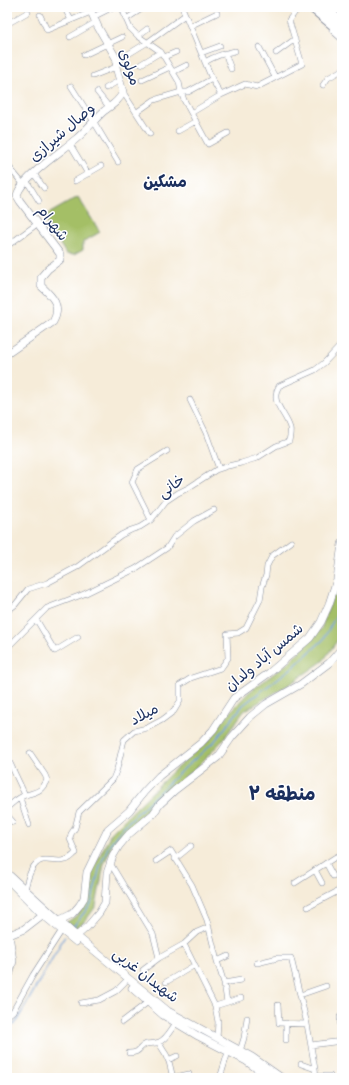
<svg xmlns="http://www.w3.org/2000/svg" width="349" height="1085" viewBox="0 0 349 1085" font-family="Itim,'Playpen Sans Arabic',sans-serif">
  <rect width="100%" height="100%" fill="#fff"/>
  <filter id="ink" filterUnits="userSpaceOnUse"><feTurbulence type="fractalNoise" baseFrequency=".025" numOctaves="2"/><feDisplacementMap in="SourceGraphic" scale="8" xChannelSelector="R" yChannelSelector="G"/><feConvolveMatrix kernelMatrix="1 2 1 2 8 2 1 2 1" color-interpolation-filters="sRGB"/></filter>
  <filter id="wash" filterUnits="userSpaceOnUse"><feTurbulence type="fractalNoise" baseFrequency=".012" numOctaves="4" result="noise"/><feDisplacementMap in="SourceGraphic" scale="16" xChannelSelector="R" yChannelSelector="G"/><feGaussianBlur stdDeviation="0.9" result="paint"/><feColorMatrix in="noise" values="0 0 0 0 0 0 0 0 0 0 0 0 0 0 0 0 0 1.4 0 .05"/><feComposite in="paint" operator="in"/></filter>
  <g filter="url(#wash)">
    <rect width="100%" height="100%" fill="#f6ecd9"/>
    <path fill="#a4bf66" stroke="#607762" d="M78,197L100,232L83,242V250L74,255L66,254L43,217Z
      M342,566V629L339,638L323,661L290,684L244,711L223,740L198,766L155,802L113,843L104,864L96,906L86,920L76,928L66,923L76,916L87,903L91,873L111,833L172,772L211,738L223,720L248,693L288,663L321,629L341,574Z"/>
    <g fill="none" stroke-linecap="round" stroke-linejoin="round">
      <path stroke="#6d9dd6" stroke-width="1.5" d="M72,928L91,904L100,866L109,845L123,827L180,772L214,742L243,705L293,667L323,640L338,612L342,596
        M7,1027L15,1024L65,936"/>
    </g>
  </g>
  <g filter="url(#ink)">
    <g fill="none" stroke-linecap="round" stroke-linejoin="round">
      <g stroke="#888e9c" stroke-width="6">
        <path id="street" d="M64,7L71,20
          M122,7L126,19L130,28L138,36L161,52L179,82L181,92L184,100L208,144L228,133
          M182,7L212,79L221,95
          M40,15L47,30L91,12
          M93,17L113,7
          M126,19L145,7
          M7,24L28,12
          M190,26L217,13
          M138,36L147,29
          M70,37L96,22
          M259,47L275,77
          M201,53L220,46
          M225,53L231,69
          M276,53L295,39
          M84,55L122,37
          M164,57L176,52
          M117,61L148,42L185,15
          M205,62C215,56 224,53 235,51
          M141,64L161,52
          M173,72L187,65
          M93,76L116,67
          M142,80L170,67
          M323,85L328,78L342,70
          M71,86L94,122L118,162
          M106,88L120,80
          M97,92L109,107
          M123,92L150,134
          M137,112L154,100L181,92H188L212,79
          M191,113L221,95L245,84L257,87L302,64L289,20L299,7
          M178,131L196,121
          M70,144L88,174
          M9,167L23,184
          M34,174L44,188
          M26,180L39,201
          M75,181L101,166
          M7,246L37,224
          M190,400L206,433L219,469
          M151,520L132,482L138,469L167,451
          M7,611L15,605L28,589L47,583L77,567L121,535L131,530L140,527L151,520L166,501L178,493L188,488L216,470L228,466L241,463L257,458L276,446L289,441C290,436 291,432 290,428C286,413 269,402 279,386L315,370L324,363L342,344
          M36,619L55,651L78,637
          M7,648L47,608L84,594L135,569L167,548L174,537L194,521L214,510
          M10,763L25,795
          M20,798L29,825
          M7,808C12,803 17,799 23,796C36,791 40,794 47,780L45,775L30,753
          M7,815L13,822
          M175,859L191,846
          M156,861L171,851L192,885L207,920L217,961L224,983L227,1002
          M110,863L153,934L159,958
          M326,863L333,876
          M315,870L322,883
          M295,883L334,858L342,854
          M25,889C27,882 29,872 34,866C43,854 55,864 66,860C70,859 73,855 76,853L70,839L71,834L75,828L79,812L113,779L117,769L124,740L134,731L147,728L162,720L174,711L180,701V685L191,678L221,668L228,658L227,634L238,633L246,628L260,600L262,587L266,575L267,566L272,556L291,542
          M308,907L342,889
          M184,944L215,1006L218,1022L217,1038
          M217,961L228,956
          M257,963L278,958H291L307,1024L315,1069L316,1078
          M143,970L159,958L184,944L197,932L209,927
          M166,982L195,965
          M224,983L241,980
          M7,984L11,973L14,961L10,935
          M300,995L326,986
          M81,1003L99,1000L116,991L125,982
          M278,1005L279,1023L307,1024
          M215,1006L241,998
          M7,1016L13,1011L33,975L62,930
          M340,1017L342,1050
          M122,1022L148,1002
          M286,1040V1023
          M159,1042C161,1048 164,1051 167,1056C170,1063 171,1071 173,1078
          M311,1045L342,1041
          M240,1051L244,1038L247,1018
          M129,1053C141,1053 138,1047 146,1044C150,1043 155,1044 159,1042C167,1039 171,1029 176,1023
          M168,1060L177,1056
          M301,1064L315,1069
          M316,1076H330
          M171,1078L189,1074
          M220,1078L228,1052"/>
      </g>
      <g stroke="#888e9c" stroke-width="8">
        <path id="secondary" d="M333,30L342,38
          M7,354L53,322C62,306 53,297 41,286V277L48,269L60,260V254L20,201L17,196C19,180 62,151 76,139C86,131 94,120 104,111C112,105 119,101 123,92L116,67L117,61L116,58L98,27L89,7
          M7,873L73,933L168,1011L252,1057L282,1078
          M7,879L43,915L76,942
          M60,920L72,914L79,906L84,898L87,872L108,829L129,811L144,792L159,776L201,743L213,730L234,698L269,673L310,638L321,622L329,604L337,579L342,544
          M7,936L24,929L46,912
          M73,939L87,927L99,913L105,903L107,873L113,856L119,846L129,834L153,814L160,804L175,790L218,757L232,737L250,717L266,704L301,684L329,663L342,648
          M132,988L163,1015L198,1036L246,1061L270,1078"/>
      </g>
      <g stroke="#888e9c" stroke-width="12">
        <path id="highway" d="M312,7L342,32
          M323,7L342,23"/>
      </g>
      <use href="#street" stroke="#fff" stroke-width="5"/>
      <use href="#secondary" stroke="#fff" stroke-width="7"/>
      <use href="#highway" stroke="#fff" stroke-width="10"/>
    </g>
  </g>
  <g text-anchor="middle" dominant-baseline="central" stroke-width="3" stroke-linejoin="round" paint-order="stroke">
    <g font-size="15" fill="#1b2f5e" stroke="#fff">
      <text transform="translate(130 67) rotate(71)">مولوی</text>
      <text transform="translate(62 132) rotate(-41)">وصال شیرازی</text>
      <text transform="translate(53 223) rotate(52)">شهرام</text>
      <text transform="translate(171 486) rotate(-36)">خانی</text>
      <text transform="translate(264 657) rotate(-40)">شمس آباد ولدان</text>
      <text transform="translate(144 714) rotate(-28)">میلاد</text>
      <text transform="translate(146 975) rotate(38)">شهیدان غربی</text>
    </g>
    <g font-size="16" font-weight="bold" fill="#1b2f5e" stroke="#fff">
      <text x="165" y="181">مشکین</text>
    </g>
    <g font-size="19" font-weight="bold" fill="#1b2f5e" stroke="#fff">
      <text x="282" y="793">منطقه ۲</text>
    </g>
  </g>
  <rect width="349" height="1085" fill="none" stroke="#fff" stroke-width="24"/>
</svg>
